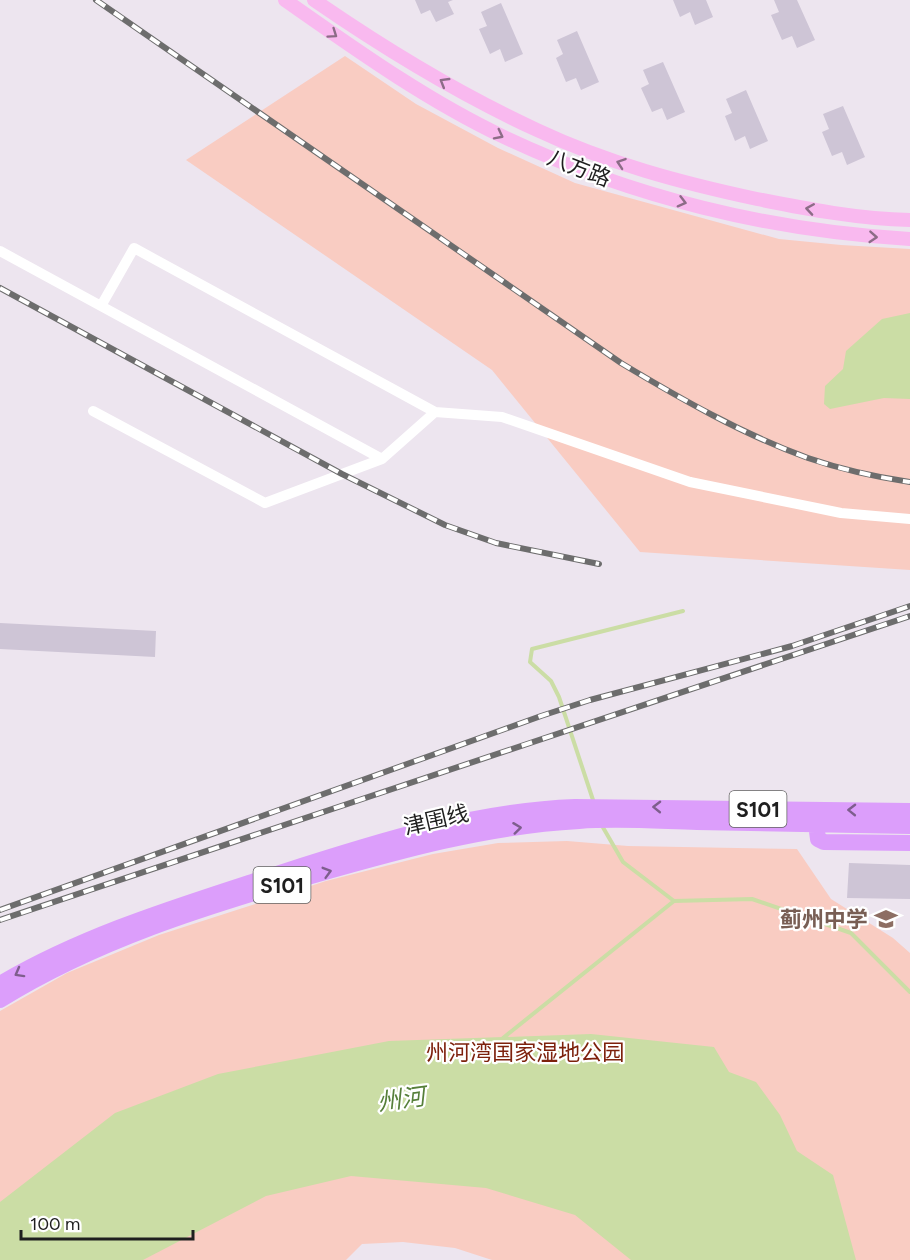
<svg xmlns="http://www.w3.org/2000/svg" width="910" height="1260" viewBox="0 0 910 1260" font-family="Figtree,'Noto Sans SC',sans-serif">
  <rect width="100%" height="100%" fill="#ede5ef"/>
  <path fill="#f9ccc2" d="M345,56L416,104L498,148L575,183L779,239L841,245L910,249V570L640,552L492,370L186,160Z
    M567,841L628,846L797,849L831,899L893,938L910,953V1260H492L455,1248L403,1242L362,1244L346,1260H0V1011L67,973L159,935L326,881L433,854L498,843Z"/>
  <path fill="#cbdda5" d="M910,313V399L884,398L830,409L824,404L825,386L843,369L846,351L882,319Z
    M591,1034L714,1047L729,1072L756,1082L780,1115L797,1151L833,1175L856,1260H631L575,1215L486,1188L351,1176L266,1196L143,1260H0V1202L115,1113L218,1074L389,1041Z"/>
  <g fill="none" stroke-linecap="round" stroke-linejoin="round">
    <path stroke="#cbdda5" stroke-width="4" d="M594,803L559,697L551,681L530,662L532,649L683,611
      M601,824L623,862L674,901
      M503,1038L674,901L752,899L851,933L910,992"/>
  </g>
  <path fill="#cec5d6" d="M415,0H453L448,2L454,14L436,22L430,10L421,14Z
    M673,0H706L713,17L695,25L690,12L680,17Z
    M774,0H797L815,40L797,48L792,36L782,40L771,15L779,12Z
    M501,3L523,54L505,62L500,49L490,54L479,29L487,26L481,12Z
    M577,31L599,82L581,90L576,78L566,82L556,58L563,54L557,40Z
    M663,62L685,112L667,120L662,108L652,112L641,88L649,84L643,70Z
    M746,90L768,141L750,149L745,136L735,141L725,116L732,113L726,99Z
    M843,106L865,157L847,165L842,152L832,156L822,132L829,129L823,114Z
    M0,623L156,631L155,657L0,649Z
    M849,863L910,865V899L847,898Z"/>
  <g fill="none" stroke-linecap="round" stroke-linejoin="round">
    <path stroke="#fff" stroke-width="10" d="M0,251L382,459
      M101,306L134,248L435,412L502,417L690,482L841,513L910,519
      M93,411L265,503L382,459L435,412"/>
    <path stroke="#f9b9ef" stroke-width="14" d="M285,0C355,49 426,100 504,137C631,197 770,231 910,239
      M314,0C385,49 459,94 537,130C607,163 682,183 757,199C807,209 859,219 910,220"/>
    <path stroke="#dc9efb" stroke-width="16" d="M816,824L818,839L824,842L910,843
      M0,984C81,936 172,908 261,879C364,846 467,811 575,807L910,811
      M0,1000C95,941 204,907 311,876C399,851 487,826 579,821C618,818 658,821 697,822C768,823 839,824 910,826"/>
    <g stroke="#6d6d6d" stroke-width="6">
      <path id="rail" d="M96,0L621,363C681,399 742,434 808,458C840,469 876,477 910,482
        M0,288L342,474L445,525L496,543L599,564
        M0,910L541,716L590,700L792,646L910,606
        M0,920L910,616"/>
    </g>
    <use href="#rail" stroke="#fff" stroke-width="4" stroke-dasharray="11" stroke-linecap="butt"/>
  </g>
  <defs><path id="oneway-chevron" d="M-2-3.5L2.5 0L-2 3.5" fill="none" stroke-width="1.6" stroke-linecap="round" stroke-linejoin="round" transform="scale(1.5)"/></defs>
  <g stroke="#8c6c87">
    <use href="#oneway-chevron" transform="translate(333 34) rotate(35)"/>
    <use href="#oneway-chevron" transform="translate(444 82) rotate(-149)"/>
    <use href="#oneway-chevron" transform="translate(499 135) rotate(27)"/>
    <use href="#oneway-chevron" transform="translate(621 163) rotate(-161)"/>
    <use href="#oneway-chevron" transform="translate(682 202) rotate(15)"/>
    <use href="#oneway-chevron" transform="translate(810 209) rotate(-171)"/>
    <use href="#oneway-chevron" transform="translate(873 237) rotate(4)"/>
  </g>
  <g stroke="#7e5e8d">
    <use href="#oneway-chevron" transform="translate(657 807) rotate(-179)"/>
    <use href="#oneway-chevron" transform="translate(852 810) rotate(-179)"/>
    <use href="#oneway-chevron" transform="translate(517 828) rotate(-7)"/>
    <use href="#oneway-chevron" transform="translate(327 872) rotate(-16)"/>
    <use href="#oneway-chevron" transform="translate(19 973) rotate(151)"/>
  </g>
  <defs>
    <g id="school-bare" transform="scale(1.8)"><path d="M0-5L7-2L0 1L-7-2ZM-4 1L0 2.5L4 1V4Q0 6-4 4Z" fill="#8d6e63" stroke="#fff" stroke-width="2.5" paint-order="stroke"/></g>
  </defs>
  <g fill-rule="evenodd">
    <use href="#school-bare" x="886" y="919"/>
  </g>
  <g text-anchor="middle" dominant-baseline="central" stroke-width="4.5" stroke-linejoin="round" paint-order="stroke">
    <g fill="#fff" stroke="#626262" stroke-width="1.5">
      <rect x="729.5" y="791" width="57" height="36" rx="4.5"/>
      <rect x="253.5" y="867" width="57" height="36" rx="4.5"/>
    </g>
    <g font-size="21" font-weight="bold" fill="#1f1f1f">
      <text x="758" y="809">S101</text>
      <text x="282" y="885">S101</text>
    </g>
    <g font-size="22" fill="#1f1f1f" stroke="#fff">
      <text transform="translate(579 168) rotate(21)">八方路</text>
      <text transform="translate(436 820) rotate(-13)">津围线</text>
    </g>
    <g font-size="22" font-weight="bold" fill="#785e54" stroke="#fff" text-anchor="end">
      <text x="868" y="919">蓟州中学</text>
    </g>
    <g font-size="22" fill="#7d210c" stroke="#fff">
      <text x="525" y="1052">州河湾国家湿地公园</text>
    </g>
    <g font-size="24" font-style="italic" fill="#567f3a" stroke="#fff">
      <text transform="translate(401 1099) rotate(-8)">州河</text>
    </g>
  </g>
  <path d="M21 1230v9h172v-9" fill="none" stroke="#1f1f1f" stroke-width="3"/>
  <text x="30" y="1230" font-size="18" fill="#1f1f1f" stroke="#ffffff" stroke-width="4.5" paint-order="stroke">100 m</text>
</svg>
